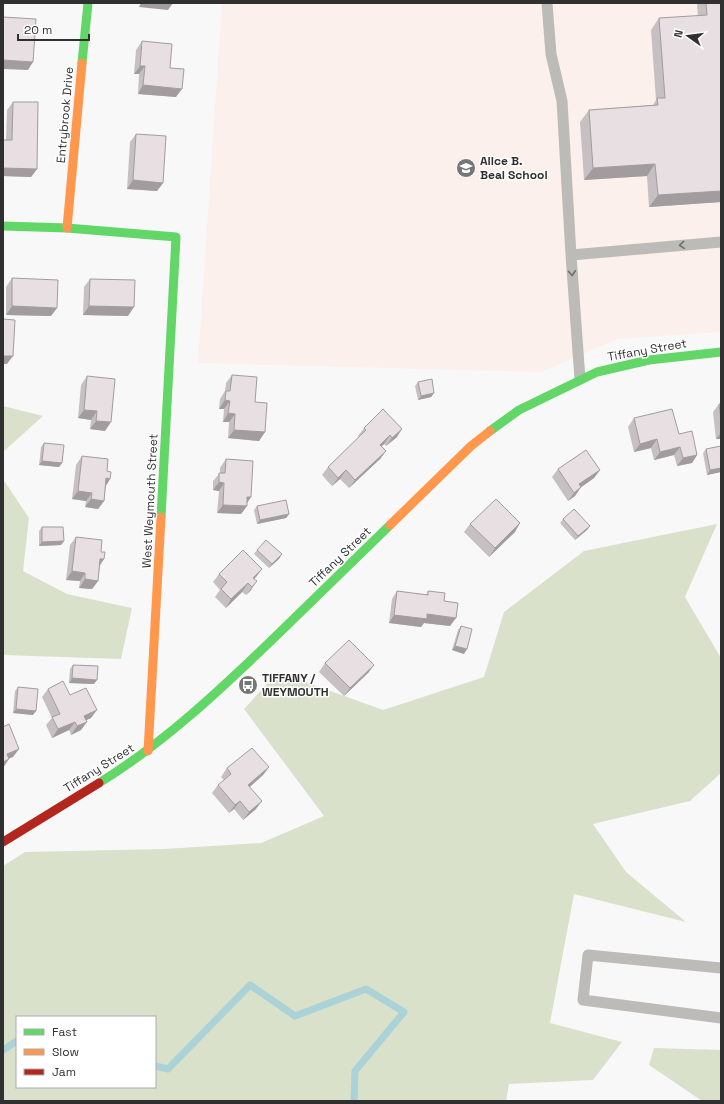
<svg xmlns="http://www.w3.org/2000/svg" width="724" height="1104" viewBox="0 0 724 1104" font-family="'Space Grotesk',sans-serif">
  <rect width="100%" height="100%" fill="#f8f8f9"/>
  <path fill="#fbf0eb" d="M222,3H721V332L618,339L541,372L198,363Z"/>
  <path fill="#dae1cb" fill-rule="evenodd" d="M3,406L43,416L3,452Z
    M3,479L29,518L23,571L67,594L132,608L121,659L3,655Z
    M717,524L685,597L721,658V773L690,801L593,824L626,872L686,922L574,894L550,1023L622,1042L593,1080L509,1084L506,1101H3V866L25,852L164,849L261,843L324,816L244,709L278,672L383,710L484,677L504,612L584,551ZM17,1017H155V1087H17Z
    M654,1048L721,1050V1101H702L649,1065Z"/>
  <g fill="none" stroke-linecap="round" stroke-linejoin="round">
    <path stroke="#aad2d7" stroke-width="7" d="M3,1050L17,1041
      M155,1066L168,1069L250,985L295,1016L366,989L404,1012L355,1071L354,1101"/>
    <path stroke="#bcbbb7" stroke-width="11" d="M547,3L551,54L562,101L571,255
      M580,379L571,255L721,242
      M721,968L588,955L583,1000L721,1018"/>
    <path stroke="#63d668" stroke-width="9" d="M82,63L88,3
      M3,226L67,228L176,237L161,517
      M490,431L519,410L597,372L649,360L721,352
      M99,783C164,743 220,690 275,637C314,599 352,562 390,525"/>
    <path stroke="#ff974d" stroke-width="9" d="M67,228L82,63
      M390,525L471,446L490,431
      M148,751L161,517"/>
    <path stroke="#b3261e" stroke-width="9" d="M3,842L99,783"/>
  </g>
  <path fill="#c7c0c2" d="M698,3H721V202L649,207L647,176L584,180L580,122L589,110L653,105L656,100L651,30L659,18L698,16L697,5Z
    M142,41L170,68L176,97L138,94L139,74H134L136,50Z
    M13,102L37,169L31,177L3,176V140H6L7,110Z
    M136,134L163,183L157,191L127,189L130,142Z
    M12,278L51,316L6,315V287Z
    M90,279L128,316L83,315L84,287Z
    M232,375L255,402L265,432L259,441L228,438L229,422H223L224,409H219L220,399L225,391L226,383Z
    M87,376L105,431L90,429L91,420L78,418L81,385Z
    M418,382L434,393L431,397L418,400L415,386Z
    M719,404H721V439H716L713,412Z
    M634,418L679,434L697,455L692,463L677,466L674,455L654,460L651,448L634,452L628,427Z
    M364,428L397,437L386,446L384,444L382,446L386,451L380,459L349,488L340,479L332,486L322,475L328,467L359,437L358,436Z
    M44,443L62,463L59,467L39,465L41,447Z
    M721,446V472L707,475L703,453L706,449Z
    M82,456L107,471L110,479L106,486L104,501L98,509L85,507L86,501L72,499L76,465Z
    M226,459L251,497L247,503V506L241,514L217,513L219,491L213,490V481L220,473V468Z
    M558,469L600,470L594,478L581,487L575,496L568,501L552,477Z
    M257,506L289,514L286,518L257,524L254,510Z
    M563,519L590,526L587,530L575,540L560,523Z
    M470,524L515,532L489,557L464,532Z
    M42,527L64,541L61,545L39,546V531Z
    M76,537L101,552L104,559L100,566L98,581L92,589L79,588L80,581L66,580L70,545Z
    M257,550L279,559L269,568L254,554Z
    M262,569L254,579L251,590L246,595L242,592L226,608L215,597L220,590L213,582L219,574Z
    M397,591L426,595L428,591L444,601L450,626L424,623L421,627L389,623L392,599Z
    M461,626L464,654L452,650L458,630Z
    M325,663L374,665L368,673L344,696L319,672Z
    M73,665L94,684L69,683L70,669Z
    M18,687L33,715L13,713L15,691Z
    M48,689L70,695L91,718L86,720L81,730L71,735L69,730L52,738L46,725L52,718L42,697Z
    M269,767L263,775L250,787L256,809L243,820L234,809L229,813L212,793L218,785L224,780L221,777L227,768Z"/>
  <path fill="#a29c9e" d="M141,3H173L168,10L139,7Z
    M3,60L33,62L28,70L3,69Z
    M140,66H145L139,74H134Z
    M143,85L182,89L176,97L138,94Z
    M655,164L647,176L584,180L593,168Z
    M3,168L37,169L31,177L3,176Z
    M133,180L163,183L157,191L127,189Z
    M721,191V202L649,207L658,195Z
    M12,306L57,308L51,316L6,315Z
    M89,306L134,307L128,316L83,315Z
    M3,356H13L7,364H3Z
    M434,393L431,397L418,400L421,396Z
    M225,400L230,401L224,409H219Z
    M84,410L97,411L91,420L78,418Z
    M228,413L235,414L229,422H223Z
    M96,421L111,422L105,431L90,429Z
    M402,429L397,437L386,446L392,438Z
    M234,430L265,432L259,441L228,438Z
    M721,433V439H716Z
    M390,435L384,444L374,453L380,445Z
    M657,439L651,448L634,452L640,444Z
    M680,447L674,455L654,460L660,452Z
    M386,451L380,459L349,488L355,480Z
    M697,455L692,463L677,466L683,458Z
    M42,461L62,463L59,467L39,465Z
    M721,468V472L707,475L710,470Z
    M346,470L340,479L332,486L338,478Z
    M600,470L594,478L573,493L579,484Z
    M106,478L110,479L105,487Z
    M219,482L224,483L219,491L213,490Z
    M581,487L575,496L568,501L574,493Z
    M78,491L92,493L86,501L72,499Z
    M247,497H251L245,506Z
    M91,499L104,501L98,509L85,507Z
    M223,505L247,506L241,514L217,513Z
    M289,514L286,518L257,524L260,520Z
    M520,523L515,532L489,557L495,548Z
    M590,526L587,530L575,540L578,536Z
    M64,541L61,545L39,546L42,542Z
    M282,554L279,559L269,568L272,564Z
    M100,559H104L98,567Z
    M262,569L256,577L249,584L253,578Z
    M72,571L85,573L80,581L66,580Z
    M85,579L98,581L92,589L79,588Z
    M257,581L251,590L246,595L252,587Z
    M248,583L242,592L226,608L231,599Z
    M427,614L456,618L450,626L424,623L421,627L389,623L394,615Z
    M455,646L467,649L464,654L452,650Z
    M374,665L368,673L344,696L350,688Z
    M72,678L97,680L94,684L69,683Z
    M16,709L36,711L33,715L13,713Z
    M97,710L91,718L78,724L84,716Z
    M75,722L69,730L52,738L58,729Z
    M87,722L81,730L71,735L77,726Z
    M19,749L13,757L3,761L7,754Z
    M9,759L3,768V762Z
    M269,767L263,775L243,793L248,785Z
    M240,801L234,809L229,813L235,805Z
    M262,801L256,809L243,820L249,812Z"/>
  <path fill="#e7dfe2" stroke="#a29c9e" d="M706,3H721V191L658,195L655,164L593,168L589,110L658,105L657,98H665L659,18L707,15Z
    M3,17L36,19L33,62L3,60Z
    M142,41L172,44L170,68L184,69L182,89L143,85L145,66H140Z
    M13,102H38L37,169L3,168V140H12Z
    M136,134L166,136L163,183L133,180Z
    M12,278L58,280L57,308L12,306Z
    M90,279L135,280L134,307L89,306Z
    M3,319L15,320L13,356H3Z
    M232,375L257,377L255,402L267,403L265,432L234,430L235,414L228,413L230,401L225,400L226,391H230Z
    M87,376L115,379L111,422L96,421L97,411L84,410Z
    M432,379L434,393L421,396L418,382Z
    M719,404H721V421Z
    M383,409L402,429L392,438L390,435L380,445L386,451L355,480L346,470L338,478L328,467L366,430L364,428Z
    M672,409L679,434L692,431L697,455L683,458L680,447L660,452L657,439L640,444L634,418Z
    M44,443L64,445L62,463L42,461Z
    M721,446V468L710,470L706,449Z
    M586,450L600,470L579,484L581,487L574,493L558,469Z
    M82,456L108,459L107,471L111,472L110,479L106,478L104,501L91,499L92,493L78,491Z
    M226,459L253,461L251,497H247V506L223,505L224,483L219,482V473H225Z
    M496,499L520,523L495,548L470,524Z
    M286,500L289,514L260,520L257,506Z
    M574,509L590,526L578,536L563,519Z
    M42,527H63L64,541L42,542Z
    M76,537L102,540L101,552H105L104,559H100L98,581L85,579V573L72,571Z
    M266,540L282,554L272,564L257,550Z
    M243,550L262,569L253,578L257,581L252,587L248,583L231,599L221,589L227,582L219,574Z
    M397,591L428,595V591L445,593L444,601L458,603L456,618L427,614V619L394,615Z
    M461,626L472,629L467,649L455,646Z
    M349,640L374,665L350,688L325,663Z
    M73,665L98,666L97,680L72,678Z
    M63,681L70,695L86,688L97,710L84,716L87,722L77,726L75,722L58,729L52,717L60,714L48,689Z
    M18,687L38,689L36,711L16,709Z
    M9,724L19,749L7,754L9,759L3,762V727Z
    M252,748L269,767L248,785L262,801L249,812L240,801L235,805L218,785L231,774L227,768Z"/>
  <defs><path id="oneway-chevron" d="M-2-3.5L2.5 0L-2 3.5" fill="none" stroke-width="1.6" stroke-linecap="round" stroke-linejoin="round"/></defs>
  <g stroke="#6f6f6d">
    <use href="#oneway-chevron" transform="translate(682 245) rotate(175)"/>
    <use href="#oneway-chevron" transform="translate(572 273) rotate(86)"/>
  </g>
  <defs>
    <g id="school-disc" transform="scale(1)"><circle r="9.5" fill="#767677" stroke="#fff"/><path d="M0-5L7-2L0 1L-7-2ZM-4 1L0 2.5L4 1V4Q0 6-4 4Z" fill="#fff"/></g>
    <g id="bus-disc" transform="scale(1)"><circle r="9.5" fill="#767677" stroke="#fff"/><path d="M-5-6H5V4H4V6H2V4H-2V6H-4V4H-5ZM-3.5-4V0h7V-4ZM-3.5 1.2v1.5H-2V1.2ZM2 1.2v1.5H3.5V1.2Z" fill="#fff"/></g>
  </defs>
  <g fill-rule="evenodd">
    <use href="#school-disc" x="466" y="168"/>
    <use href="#bus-disc" x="248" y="685"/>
  </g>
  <g text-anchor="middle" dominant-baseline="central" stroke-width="3" stroke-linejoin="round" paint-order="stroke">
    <g font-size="12" fill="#303031" stroke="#fff">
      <text transform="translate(65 115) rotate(-85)">Entrybrook Drive</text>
      <text transform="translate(647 350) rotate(-10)">Tiffany Street</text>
      <text transform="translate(150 501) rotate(-87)">West Weymouth Street</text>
      <text transform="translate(340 557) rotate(-44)">Tiffany Street</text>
      <text transform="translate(99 768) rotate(-32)">Tiffany Street</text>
    </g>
    <g font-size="12" font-weight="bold" fill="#303031" stroke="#fff" text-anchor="start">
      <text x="480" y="161">Alice B.<tspan x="480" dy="14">Beal School</tspan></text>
      <text x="262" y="678">TIFFANY /<tspan x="262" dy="14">WEYMOUTH</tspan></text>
    </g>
  </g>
  <rect width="724" height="1104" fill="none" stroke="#303031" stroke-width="8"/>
  <rect x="16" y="1016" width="140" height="72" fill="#ffffff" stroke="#acacad"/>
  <rect x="24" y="1029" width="20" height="6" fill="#63d668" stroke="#acacad"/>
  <text x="52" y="1036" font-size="12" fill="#303031">Fast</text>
  <rect x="24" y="1049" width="20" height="6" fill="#ff974d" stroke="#acacad"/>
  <text x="52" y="1056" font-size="12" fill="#303031">Slow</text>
  <rect x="24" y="1069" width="20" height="6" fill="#b3261e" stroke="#acacad"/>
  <text x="52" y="1076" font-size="12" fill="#303031">Jam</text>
  <g transform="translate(688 36) rotate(284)" stroke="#ffffff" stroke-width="3" paint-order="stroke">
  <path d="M0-3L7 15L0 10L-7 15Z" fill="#303031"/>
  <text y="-6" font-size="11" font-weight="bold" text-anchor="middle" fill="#303031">N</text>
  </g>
  <path d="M18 34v6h71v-6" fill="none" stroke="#303031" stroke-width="2"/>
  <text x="24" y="34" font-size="12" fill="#303031" stroke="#ffffff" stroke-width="3" paint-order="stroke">20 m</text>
</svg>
